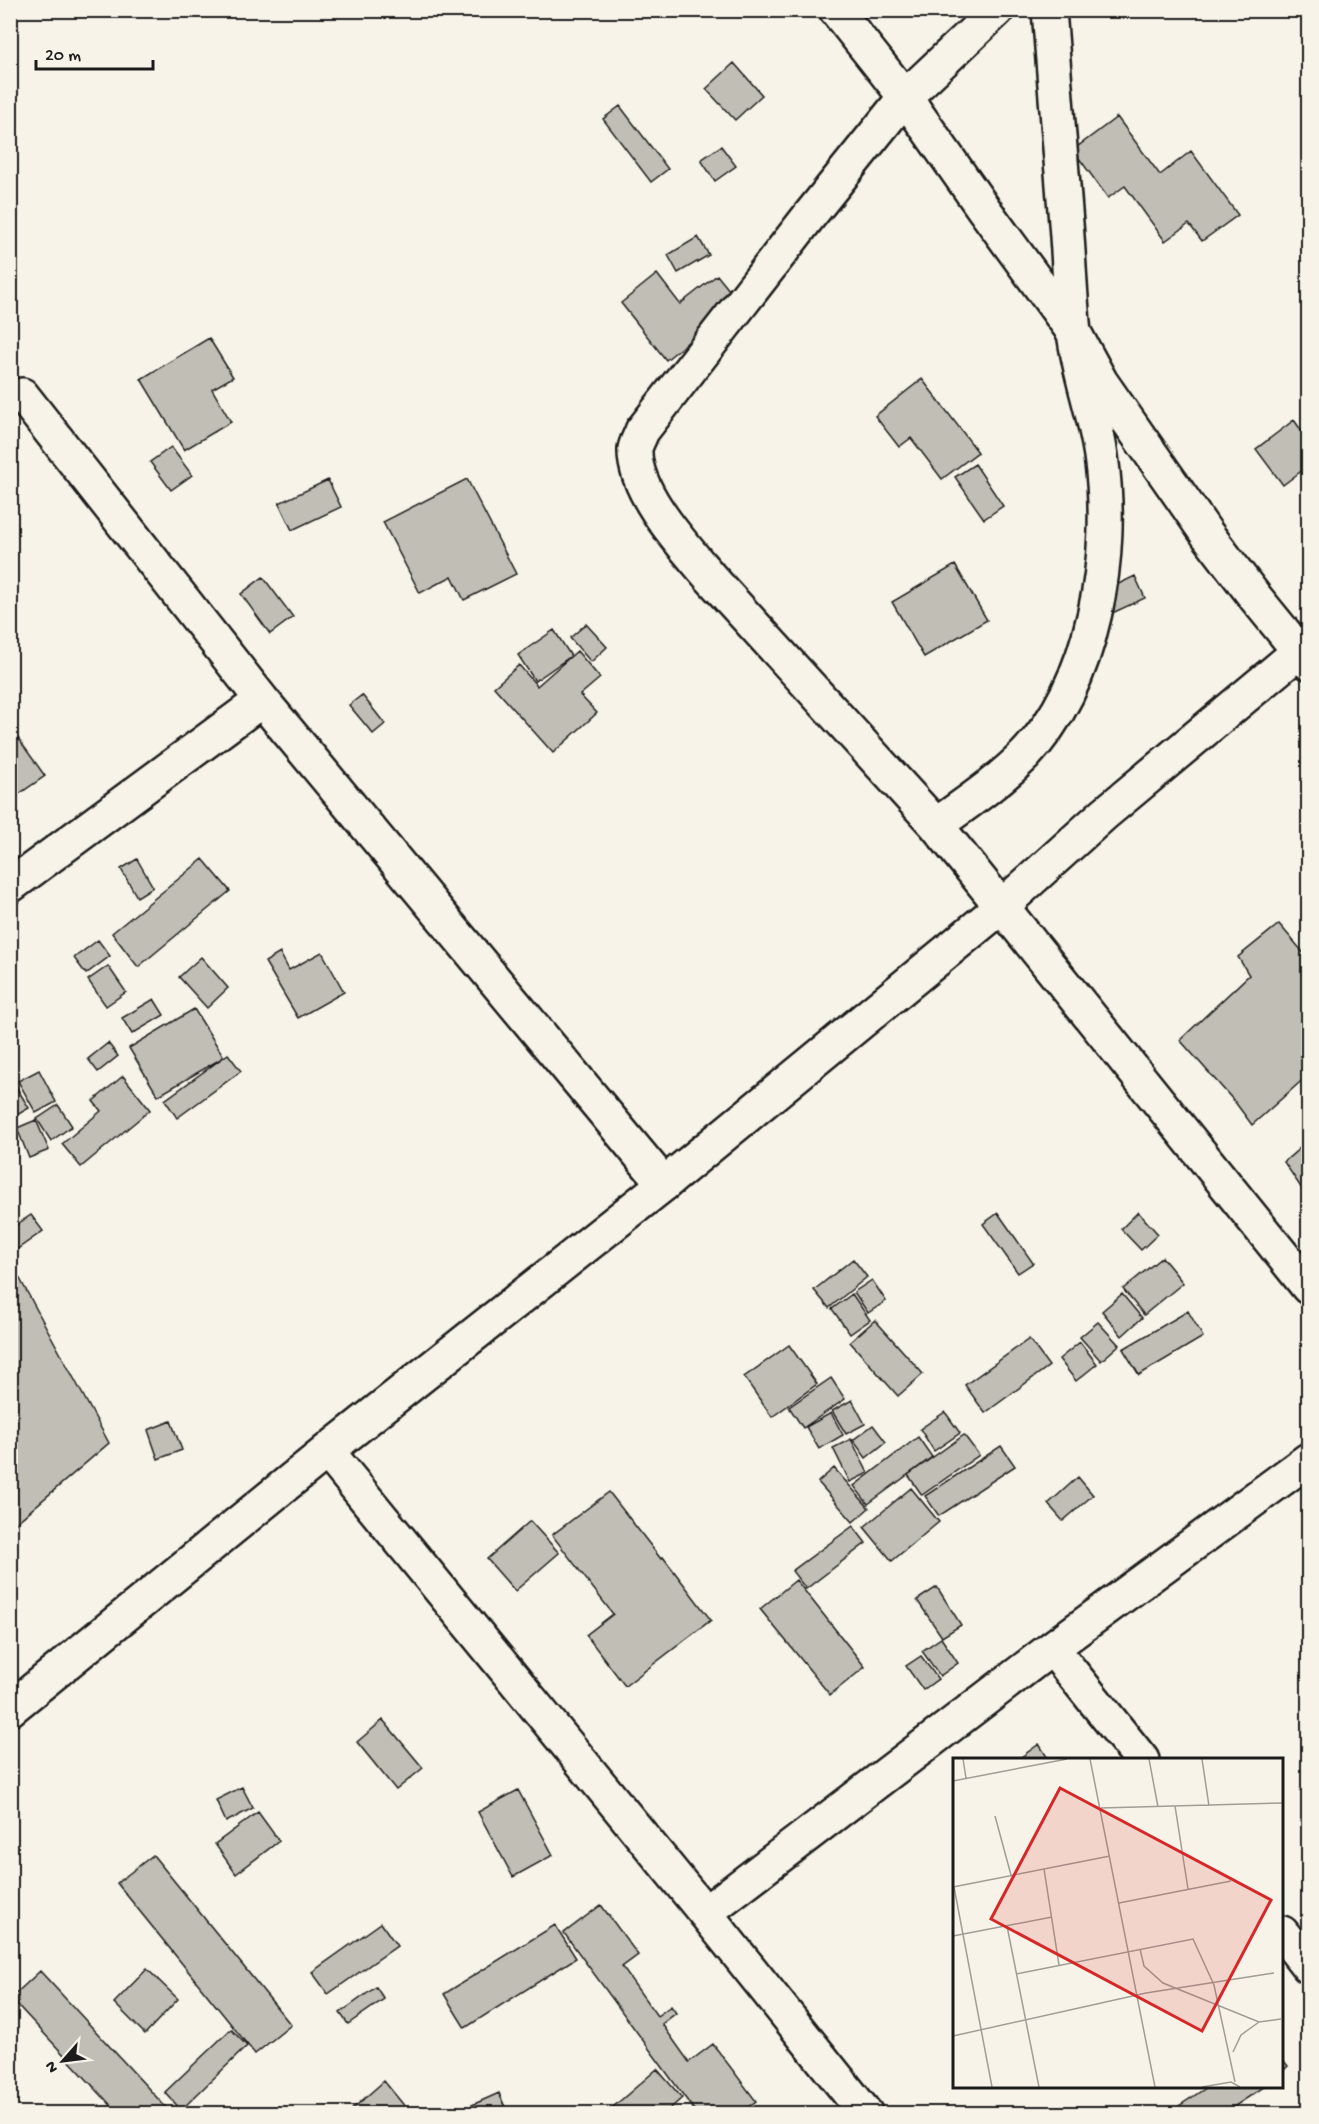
<svg xmlns="http://www.w3.org/2000/svg" width="1319" height="2124" viewBox="0 0 1319 2124" font-family="'Gochi Hand',sans-serif">
  <rect width="100%" height="100%" fill="#f7f3e8"/>
  <filter id="ink" filterUnits="userSpaceOnUse"><feTurbulence type="fractalNoise" baseFrequency=".0167" numOctaves="2"/><feDisplacementMap in="SourceGraphic" scale="12" xChannelSelector="R" yChannelSelector="G"/><feConvolveMatrix kernelMatrix="1 2 1 2 8 2 1 2 1" color-interpolation-filters="sRGB"/></filter>
  <g filter="url(#ink)">
    <path fill="#c0beb5" stroke="#1c1c1c" stroke-width="1.5" d="M734,63L762,95L735,120L706,89Z
      M620,106L668,169L651,182L603,119Z
      M1117,117L1160,175L1191,151L1238,215L1202,241L1189,224L1165,241L1125,186L1108,198L1073,150Z
      M721,146L736,166L715,181L701,160Z
      M698,237L709,255L678,273L668,255Z
      M657,274L680,304L717,275L738,301L666,360L621,303Z
      M209,338L233,377L212,389L231,422L184,450L141,379Z
      M922,379L978,452L942,479L911,438L899,447L875,416Z
      M1294,420L1308,440V466L1283,485L1256,449Z
      M171,447L192,475L171,490L150,462Z
      M975,464L1003,506L984,519L955,477Z
      M467,479L516,574L464,600L452,576L420,593L383,522Z
      M328,480L341,507L292,530L279,503Z
      M955,565L987,620L924,657L892,602Z
      M1135,576L1145,598L1093,622L1083,601Z
      M263,577L293,617L270,634L241,594Z
      M586,624L607,647L591,662L570,638Z
      M554,630L571,656L535,681L518,655Z
      M577,651L600,678L580,695L597,713L553,753L494,687L519,665L537,686Z
      M362,695L385,724L373,734L349,705Z
      M10,727L45,776L10,800Z
      M137,859L153,887L137,897L121,869Z
      M203,859L230,891L138,967L112,933Z
      M1279,924L1308,958V1075L1252,1125L1235,1102L1180,1040L1249,975L1238,957Z
      M98,940L110,956L86,974L74,958Z
      M322,952L344,992L298,1018L265,962L280,953L289,970Z
      M201,957L228,988L207,1008L179,977Z
      M108,966L126,992L106,1006L88,980Z
      M154,999L164,1015L132,1034L122,1018Z
      M194,1009L224,1057L158,1096L129,1048Z
      M108,1043L118,1056L98,1072L88,1059Z
      M228,1054L241,1071L177,1118L165,1100Z
      M39,1070L56,1102L36,1113L18,1081Z
      M123,1076L150,1110L81,1167L62,1144L101,1111L93,1101Z
      M15,1085L29,1108L10,1119V1088Z
      M58,1105L72,1126L51,1141L37,1119Z
      M36,1120L49,1150L29,1158L17,1128Z
      M1308,1141V1198L1284,1162Z
      M1138,1212L1158,1234L1141,1250L1121,1229Z
      M998,1213L1033,1263L1018,1273L983,1224Z
      M31,1215L43,1231L16,1250L10,1243V1229Z
      M1162,1257L1183,1283L1144,1315L1123,1289Z
      M853,1259L867,1277L829,1308L814,1290Z
      M13,1266L109,1443L10,1528V1267Z
      M872,1280L886,1301L868,1313L854,1292Z
      M852,1294L870,1320L850,1334L832,1309Z
      M1122,1294L1142,1318L1122,1336L1102,1311Z
      M1188,1311L1203,1337L1139,1375L1123,1349Z
      M875,1320L923,1374L898,1396L850,1342Z
      M1098,1322L1119,1345L1101,1361L1080,1337Z
      M1029,1339L1049,1366L985,1413L965,1385Z
      M1080,1342L1097,1364L1076,1381L1059,1359Z
      M789,1345L817,1384L772,1417L744,1377Z
      M831,1378L845,1399L803,1428L789,1407Z
      M852,1400L865,1424L846,1434L832,1411Z
      M945,1412L960,1433L934,1451L920,1429Z
      M831,1413L843,1435L819,1449L806,1427Z
      M171,1421L182,1450L158,1459L148,1430Z
      M873,1425L886,1442L866,1458L853,1440Z
      M964,1435L979,1455L922,1495L908,1475Z
      M918,1437L932,1457L868,1504L854,1486Z
      M851,1439L868,1473L850,1482L833,1448Z
      M1001,1446L1015,1466L939,1516L925,1496Z
      M834,1468L869,1508L853,1522L818,1482Z
      M1078,1477L1093,1495L1063,1521L1048,1504Z
      M911,1488L939,1522L892,1561L864,1527Z
      M609,1492L661,1559L663,1557L711,1620L625,1686L586,1635L613,1614L552,1535Z
      M530,1521L559,1553L515,1591L487,1559Z
      M853,1526L866,1543L806,1589L792,1571Z
      M796,1580L865,1667L830,1695L760,1609Z
      M937,1587L961,1625L942,1637L917,1600Z
      M941,1638L958,1663L940,1676L922,1651Z
      M921,1656L938,1679L923,1690L906,1666Z
      M383,1720L423,1768L396,1790L357,1742Z
      M1039,1744L1049,1760H1017Z
      M242,1787L253,1808L226,1822L216,1800Z
      M518,1790L553,1855L513,1877L478,1812Z
      M258,1812L279,1841L236,1874L215,1844Z
      M153,1855L291,2025L255,2054L117,1883Z
      M601,1905L638,1955L622,1967L657,2016L671,2006L676,2013L662,2024L689,2062L713,2044L756,2101L739,2114H697L564,1933Z
      M381,1923L397,1946L328,1994L312,1972Z
      M555,1925L576,1958L465,2028L444,1994Z
      M147,1969L178,1999L145,2034L114,2003Z
      M40,1971L172,2114H119L11,1998Z
      M376,1987L384,1999L348,2024L340,2013Z
      M231,2029L247,2046L181,2110L165,2092Z
      M1282,2059L1288,2066L1282,2072Z
      M657,2069L682,2098L664,2114H605Z
      M384,2081L411,2114H347Z
      M1209,2086H1263L1264,2087L1223,2114H1184L1179,2106Z
      M499,2093L508,2114H475L472,2105Z"/>
    <g fill="none" stroke-linecap="round" stroke-linejoin="round">
      <g stroke="#1c1c1c" stroke-width="38">
        <path id="street" d="M836,10L905,97L983,208L1075,334L1101,382L1207,534L1255,597L1308,662
          M997,10L905,97L810,215L642,431C640,437 636,443 635,449C633,492 684,546 710,577L936,825L1308,1287
          M22,395L262,700L664,1184
          M936,825C967,803 998,782 1025,755C1095,682 1115,553 1101,456C1095,414 1079,374 1074,332C1070,296 1069,259 1066,223C1060,152 1054,81 1049,10
          M10,886L262,700
          M327,1451L705,1913L866,2114
          M1052,1648L1142,1760
          M705,1913L1052,1648L1308,1460
          M1282,1933L1308,1966"/>
      </g>
      <g stroke="#1c1c1c" stroke-width="38">
        <path id="secondary" d="M10,1709L327,1451L664,1184L1001,907L1104,814L1308,644"/>
      </g>
      <use href="#street" stroke="#f7f3e8" stroke-width="33"/>
      <use href="#secondary" stroke="#f7f3e8" stroke-width="33"/>
    </g>
  </g>
  <g transform="translate(953 1758)">
    <rect width="330" height="330" fill="#f7f3e8"/>
    <path fill="none" stroke="#9f9d96" stroke-width="1.5" d="M10,1L13,20M137,1L202,329M196,1L205,49M249,1L256,48M0,23L114,1M222,48L235,131M148,50L330,45M42,58L58,117M91,111L106,207M0,129L157,98M1,129L39,329M166,145L278,123M54,168L86,329M0,178L99,159M187,191L191,208L210,225L306,264L328,261M63,216L240,181L261,227L282,324M0,278L193,235L321,215M280,294L288,277L306,264M249,329L278,324L287,329"/>
    <path fill="#d62828" fill-opacity="0.15" stroke="#d62828" stroke-width="3" d="M107,30L318,142L249,273L38,161Z"/>
    <rect width="330" height="330" fill="none" stroke="#1c1c1c" stroke-width="3"/>
  </g>
  <rect width="1319" height="2124" fill="none" stroke="#f7f3e8" stroke-width="36"/>
  <rect x="18" y="18" width="1283" height="2088" fill="none" stroke="#1c1c1c" stroke-width="2" filter="url(#ink)"/>
  <g transform="translate(63 2061) rotate(242)" stroke="#f7f3e8" stroke-width="4.5" paint-order="stroke">
  <path d="M0-4.5L10 22L0 15L-10 22Z" fill="#1c1c1c"/>
  <text y="-9" font-size="16" font-weight="bold" text-anchor="middle" fill="#1c1c1c">N</text>
  </g>
  <path d="M36 60v9h117v-9" fill="none" stroke="#1c1c1c" stroke-width="3"/>
  <text x="45" y="60" font-size="18" fill="#1c1c1c" stroke="#f7f3e8" stroke-width="4.5" paint-order="stroke">20 m</text>
</svg>
